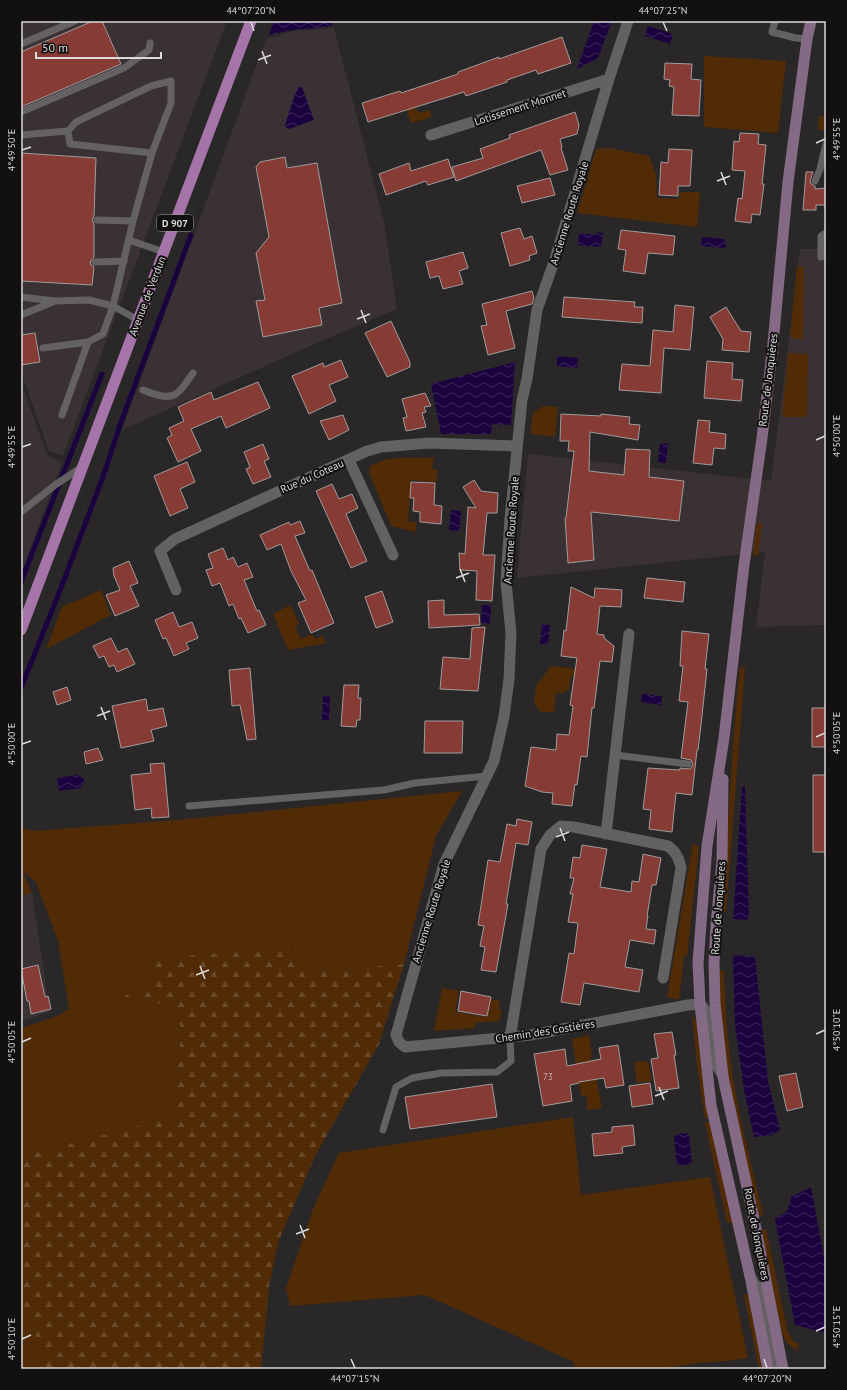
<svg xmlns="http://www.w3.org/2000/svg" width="847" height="1390" viewBox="0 0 847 1390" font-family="'PT Sans',sans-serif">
  <defs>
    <pattern id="forest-firs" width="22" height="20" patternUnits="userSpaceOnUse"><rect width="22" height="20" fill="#512b06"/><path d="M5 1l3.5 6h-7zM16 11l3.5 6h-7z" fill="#69492a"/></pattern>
    <pattern id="water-waves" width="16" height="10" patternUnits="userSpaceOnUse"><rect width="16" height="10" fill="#1b0340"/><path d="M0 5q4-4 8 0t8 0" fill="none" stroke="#3c275b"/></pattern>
  </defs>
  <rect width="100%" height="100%" fill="#2a2728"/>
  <path fill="#3a3134" d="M21,21H227L63,456L49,451L21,372Z
    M334,28L384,222L397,309L321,341L122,430L266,39L294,31Z
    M800,249H826V625L756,627L765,552L517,578L528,454L771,481L793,309Z
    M21,382L47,455L62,462L21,574Z
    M32,893L50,1012L21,1021V895Z"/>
  <path fill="#512b06" d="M704,56L786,61L778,133L704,127Z
    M411,91L418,113L429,110L432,117L411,123L402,94Z
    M819,116H826V130H818Z
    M610,148L649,156L656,175L657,198L679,199L680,192H700L697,227L577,213L596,149Z
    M797,267H804L803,339H794L790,335Z
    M788,353L808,354L807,415L803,417H782Z
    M543,406L558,407L555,437L530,434L533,414Z
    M396,458H434L432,469L438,470L436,483L411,480L408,522H416V532L391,526L369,472L370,466L384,460Z
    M757,523H762L758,556L753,555Z
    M101,590L111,615L46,649L62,607Z
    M290,605L299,624L295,626L301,639L312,634L315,639L323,636L326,643L288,650L273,614Z
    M551,666L598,671L597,677L571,676L569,690L564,691V693H556L554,712H541L534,704L536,686Z
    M740,667L745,668L726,912L721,911C729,830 731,748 740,667Z
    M462,791L436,836L404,964L306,972L151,979L123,998L169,1005L182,1029L176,1077L175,1118L21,1156V1028L55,1017L69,1009L58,941L36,882L23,871L32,893L21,895V828L34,831L177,820Z
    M693,843L699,847L687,956H684L679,1000L667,997Z
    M724,970C725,1004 727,1037 732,1071C739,1119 752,1167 763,1214L758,1217L724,1060L720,1006L719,971Z
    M442,988L459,991L455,1012L487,1017L491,999L500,1001L499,1009L502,1011L499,1021L475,1023V1028L434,1031Z
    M692,1016L695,1019L697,1025L711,1118L705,1119L697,1065Z
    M589,1035L592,1057L590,1058L594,1078L596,1077L602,1108L587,1110V1095L581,1096L572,1039Z
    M648,1061L652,1081L637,1083L634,1062Z
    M573,1117L581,1195L710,1177L748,1358L727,1361L698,1363L661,1369H575L574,1362L425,1295L290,1306L286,1288L313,1209L339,1153Z
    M712,1122L734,1222L727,1223L705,1123Z
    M766,1229L788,1333L794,1342L799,1344L797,1351L787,1343L782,1334L761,1230Z
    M749,1294L763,1369H759L744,1295Z
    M32,1320L44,1369H21V1323Z"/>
  <path fill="url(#forest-firs)" d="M289,946L306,972L404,964L379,1044L316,1154L279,1240L269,1286L261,1369H44L32,1321L21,1323V1156L175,1117L176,1077L182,1029L169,1005L122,998L151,979L157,959Z"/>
  <path fill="url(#water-waves)" d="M274,21H331L332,26L292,30L269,35Z
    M594,21H612L598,58L577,69Z
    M648,26L673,34L670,44L645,36Z
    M299,87H302L314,120L289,129L286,128L285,125L295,94Z
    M598,232L603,233L601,247L578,245L579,233L596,235Z
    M702,237L724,239L727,246L724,248L701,246Z
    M557,356L578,358L577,368L557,366Z
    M515,362L511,425L492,424L491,434H441L431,384Z
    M660,443L668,444L666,463L658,462Z
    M451,510L461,511L459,531L449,530Z
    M482,605H491L490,624L481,623Z
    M542,624L550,625L548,645L540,644Z
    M642,694L662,696L661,705L641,702Z
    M323,696L330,697L329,720H322Z
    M78,775L84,779V783L80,788L59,791L57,778Z
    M745,786L749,917L746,920L733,919L742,787Z
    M733,955L755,957L768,1081L780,1130L772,1135L754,1137L744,1090L735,1025Z
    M679,1133L689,1134L692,1164L677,1165L674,1136L678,1135Z
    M811,1187L826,1268V1333L795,1325L775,1219L788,1210L791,1197Z"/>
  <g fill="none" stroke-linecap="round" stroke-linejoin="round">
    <path stroke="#1b0340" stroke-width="5" d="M21,582L102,374
      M21,688L61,588L104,474L121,422L191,235"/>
  </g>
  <path fill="#863b34" stroke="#a09c9c" d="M93,21H102L121,64L21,107V52Z
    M562,37L571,63L538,74L536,70L507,80V82L466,96L464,92L368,122L362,103L400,91L401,93L458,74V72L499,57V59Z
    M665,63L692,64L691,79L701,80L699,116L672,115L674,87L669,86L670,80L664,79Z
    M575,112L579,125L577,134L560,139L562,147L561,148L568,170L550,175L541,150L456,181L452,167L483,158L480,149L510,138L509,135Z
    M740,133L759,134L758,144L766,145L762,184H764L760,215L752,214L751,223L735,221L738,198L742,199L745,171L732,170L734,141L739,142Z
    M669,149L692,150L690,186H678V196L659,195L661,162L668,163Z
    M21,153L96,158L94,216L92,220L94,224V257L90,262L91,265L94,267L92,285L21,281Z
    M285,157L287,168L317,163L342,303L319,308L322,325L263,337L256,301L265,300L256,253L269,237L256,167L260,162Z
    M448,159L454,177L428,185L426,181L386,195L379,174L409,163L411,171Z
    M806,172H813L810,181L811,184L815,186V189L826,188V205H816V210H803Z
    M550,178L555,195L522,203L517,186Z
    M520,228L524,239L532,236L537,253L529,256L530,260L510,266L501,233Z
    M621,230L675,236L673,255L648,253L645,274L623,271L626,250L618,249Z
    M463,252L468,268L459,271L463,284L443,289L439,276L430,278L426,262Z
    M532,291L534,298L532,304L506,311L515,348L488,355L481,326L487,325L482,304Z
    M564,297L635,302L634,307H643L642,323L562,317Z
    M675,305L694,307L690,350L664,348L661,393L619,390L622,364L650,366L653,330L673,332Z
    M726,307L741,331L751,332L749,352L722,350L723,339L710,317Z
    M391,321L410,362V367L387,377L365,333Z
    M35,333L40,362L21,365V335Z
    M341,360L348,377L329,385L336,401L309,414L292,376L323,363L324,367Z
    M707,361L733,363L732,379L743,380L741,401L704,398Z
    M258,382L270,408L226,428L221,416L191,429L201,451L178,462L167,438L172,435L169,428L184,421L178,407L211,392L214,400Z
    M425,393L431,406L424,407L426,412L422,413L426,427L406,431L403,418L407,417L402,399Z
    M561,414L601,416V414L630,417L629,424L640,425L638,440L590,432L589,471L624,475L626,449L650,450L649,477L684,481L679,521L591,512L594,560L568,563L565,518H566L574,451H568L569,441H560Z
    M343,415L349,430L329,440L320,421Z
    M698,420L710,421L709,432L726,434L725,449L714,448L712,465L693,463Z
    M263,444L269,459L264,461L271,477L253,484L246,469L250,467L244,452Z
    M187,462L195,482L180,489L188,508L170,516L154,476Z
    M474,480L481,491L498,493L497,513H487L483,555H495L492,601L476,600L477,571L460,570L459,553L465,554L468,507L476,508L463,487Z
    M411,482L435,483L434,505L442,506L441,524L420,522V512L413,511L414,498H410Z
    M332,484L339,499L352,494L358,508L346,514L367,561L351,568L316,491Z
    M300,521L305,533L295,536L310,571L312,570L334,623L311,633L298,603L306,600L291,571L281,544L267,550L260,535L289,522L290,525Z
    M223,548L228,560L233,557L238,567L247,563L253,577L244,580L257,611L259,610L266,625L248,633L241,618L239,619L233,604L229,606L220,583L212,586L206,570L213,568L208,554Z
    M129,561L138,583L130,586L139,606L115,616L106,595L120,590L114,576L113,568Z
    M647,578L685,582L683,602L644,598Z
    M571,587L594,598L595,588L622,590L621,607L600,606L597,634L604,635V638L614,646L612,662L600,661L594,708H592L587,757L581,756L577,785L575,784L572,806L552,804L553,793L542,792L525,786L531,747L556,750L557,734L569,735L573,706L570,705L577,658L561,656L564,630L566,631Z
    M382,591L393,622L376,628L365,597Z
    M444,600V615L479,614L480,625L429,628L428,601Z
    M173,612L179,627L192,622L198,638L186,643L189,649L174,656L166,638L163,639L155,620Z
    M485,627L478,691L440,689L443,657L470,659L472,628Z
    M682,631L709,634L705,669H707L701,725L698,750H697L692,795L676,793L672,832L649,829L651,810L643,809L648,768L680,770V768L690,769L693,765L691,760L681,758L688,702L679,701L683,666H680Z
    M111,638L118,652L127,648L135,664L117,672L114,665L109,667L104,656L99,658L93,646Z
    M250,668L256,739L247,740L240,705L232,706L229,670Z
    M344,685H359L358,698H361L360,720H357L356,727L341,726Z
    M67,687L71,700L57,705L53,692Z
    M146,699L148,711L163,708L167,726L151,730L154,741L121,748L112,706Z
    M812,708H826V747H812Z
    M425,721H463L462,753H424Z
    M98,748L103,760L86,764L84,752Z
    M164,763L169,817L152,818L151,808L135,810L131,775L151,773L150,764Z
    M813,775H826V852H813Z
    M517,819L532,822L528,845L516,843L506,904H508L496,972L481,970L485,947L480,946L484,926L478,925L488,860L500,862L507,824L516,826Z
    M582,845L607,849L600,887L631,892L632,881L639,882L643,854L661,858L656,885H652L647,916H648L646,929L656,930L654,944L630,940L625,967L643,970L639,992L584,983L580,1005L561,1002L569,953L574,954L578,923L568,922L573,894H570L574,878H570L573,857L580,858Z
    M38,965L45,997L48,996L51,1009L31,1014L29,1001H27L21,969Z
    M461,991L491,997L487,1016L458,1011Z
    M672,1032L676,1055H674L679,1088L656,1091L651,1059L658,1058L654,1034Z
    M618,1045L624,1085L606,1088L604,1078L579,1082V1083L570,1085L572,1101L543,1106L534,1054L565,1049L567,1066L601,1059L599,1048Z
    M796,1073L803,1107L787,1111L779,1076Z
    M650,1083L653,1104L632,1107L629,1086Z
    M492,1084L497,1117L410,1129L405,1097Z
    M633,1125L635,1145L622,1147L623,1153L594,1156L592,1134L612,1132V1127Z"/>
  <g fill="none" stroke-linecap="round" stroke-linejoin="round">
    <path stroke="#646162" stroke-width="7" d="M775,21L772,32L796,38L807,39
      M21,44L75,21
      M21,112L124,68L149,50L150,43
      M21,135L68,131
      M815,181L820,169L826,144
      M97,220L133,221
      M129,240L164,252
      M821,257V236L826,233
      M95,262L124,261
      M21,297L55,301L89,300L113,306L138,320
      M21,315L53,302
      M43,348L88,342
      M143,390C173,402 176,398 193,373
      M62,415L88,342L103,334L113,306L133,221L152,153L171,103V81L151,86L76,122L68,131L70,144L152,153
      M21,512L55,485L82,467
      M615,755L688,764
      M189,806L384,790L415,783L487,776
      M383,1130L396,1087L412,1078L441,1073L497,1072L511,1061L510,1038"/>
    <path stroke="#646162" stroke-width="11" d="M628,21L609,79L555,259L537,310L527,379L522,400L510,519L506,582L511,633L509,679L504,717L494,761L444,864L396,1035L399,1042L405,1047L531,1035L688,1005L700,1004C715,1017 708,1039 712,1057C714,1063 720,1070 723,1076
      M431,135L609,79
      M349,460L393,555
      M176,590L160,551L175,539L367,451L381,447L429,443L517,446
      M606,834L629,634
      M510,1038L541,849L550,835L561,826L574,827L668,846C676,852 679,858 681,868L663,978
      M750,1276L762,1296L776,1369"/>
    <path stroke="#856a85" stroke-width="11" d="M723,779L722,861L716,925L714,963L715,1003L723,1077L755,1224L783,1369
      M768,1369L750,1276L711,1105L700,1004L698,963L707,846L724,738L744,565L762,438L773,344L788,182L807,39L811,21"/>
    <path stroke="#a574a8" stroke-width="11" d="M21,630L251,21"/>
  </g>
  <path fill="none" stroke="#dcdadb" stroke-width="1.5" d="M251,22L254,31M663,22L667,31M262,51L267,64M258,60L271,55M816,143L825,139M22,150L31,147M721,172L726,185M717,181L730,176M361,310L366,323M357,319L370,314M816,440L825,436M22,447L31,444M460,569L465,582M456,578L469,573M101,707L106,720M97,716L110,711M816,737L825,733M22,744L31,741M560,828L565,841M556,837L569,832M200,966L205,979M196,975L209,970M816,1034L825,1030M22,1042L31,1038M659,1087L664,1100M655,1096L668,1091M300,1225L305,1238M296,1234L309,1229M816,1331L825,1327M22,1339L31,1335M351,1359L355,1368M764,1359L767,1368"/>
  <g text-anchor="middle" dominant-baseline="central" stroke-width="4" stroke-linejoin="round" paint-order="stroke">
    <g font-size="9" fill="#c6b2b1">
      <text x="548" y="1076">73</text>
    </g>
    <rect fill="#121011" stroke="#9f9d9e" stroke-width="1" x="157" y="215" width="36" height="16" rx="3"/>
    <g font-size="10" font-weight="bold" fill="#dcdadb">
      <text x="175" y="223">D 907</text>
    </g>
    <g font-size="11" fill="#dcdadb" stroke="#121011">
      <text transform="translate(520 107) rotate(-18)">Lotissement Monnet</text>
      <text transform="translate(569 213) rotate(-73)">Ancienne Route Royale</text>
      <text transform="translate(147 296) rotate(-69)">Avenue de Verdun</text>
      <text transform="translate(768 380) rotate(-83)">Route de Jonquières</text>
      <text transform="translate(312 476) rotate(-24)">Rue du Coteau</text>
      <text transform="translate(511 530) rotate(-86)">Ancienne Route Royale</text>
      <text transform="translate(718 908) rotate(-86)">Route de Jonquières</text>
      <text transform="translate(431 911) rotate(-73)">Ancienne Route Royale</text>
      <text transform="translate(545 1031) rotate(-9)">Chemin des Costières</text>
      <text transform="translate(757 1234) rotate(79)">Route de Jonquières</text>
    </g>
  </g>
  <rect width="847" height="1390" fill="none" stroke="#121011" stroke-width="44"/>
  <path d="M36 52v6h125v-6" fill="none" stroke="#dcdadb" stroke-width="2"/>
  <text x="42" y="52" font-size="12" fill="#dcdadb" stroke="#121011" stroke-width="3" paint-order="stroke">50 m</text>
  <rect x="22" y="22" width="803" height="1346" fill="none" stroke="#dcdadb" stroke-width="1.5"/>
  <g font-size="10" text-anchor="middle" fill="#dcdadb">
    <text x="251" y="14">44°07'20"N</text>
    <text x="663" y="14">44°07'25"N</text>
    <text transform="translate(836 139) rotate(-90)" y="4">4°49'55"E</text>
    <text transform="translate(11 150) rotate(-90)" y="4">4°49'50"E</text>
    <text transform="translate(836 436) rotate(-90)" y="4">4°50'00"E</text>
    <text transform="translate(11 447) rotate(-90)" y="4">4°49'55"E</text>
    <text transform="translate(836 733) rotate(-90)" y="4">4°50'05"E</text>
    <text transform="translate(11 744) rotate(-90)" y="4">4°50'00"E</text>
    <text transform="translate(836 1030) rotate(-90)" y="4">4°50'10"E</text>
    <text transform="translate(11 1042) rotate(-90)" y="4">4°50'05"E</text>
    <text transform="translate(836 1327) rotate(-90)" y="4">4°50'15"E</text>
    <text transform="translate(11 1339) rotate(-90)" y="4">4°50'10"E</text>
    <text x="355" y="1382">44°07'15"N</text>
    <text x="767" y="1382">44°07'20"N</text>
  </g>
</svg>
